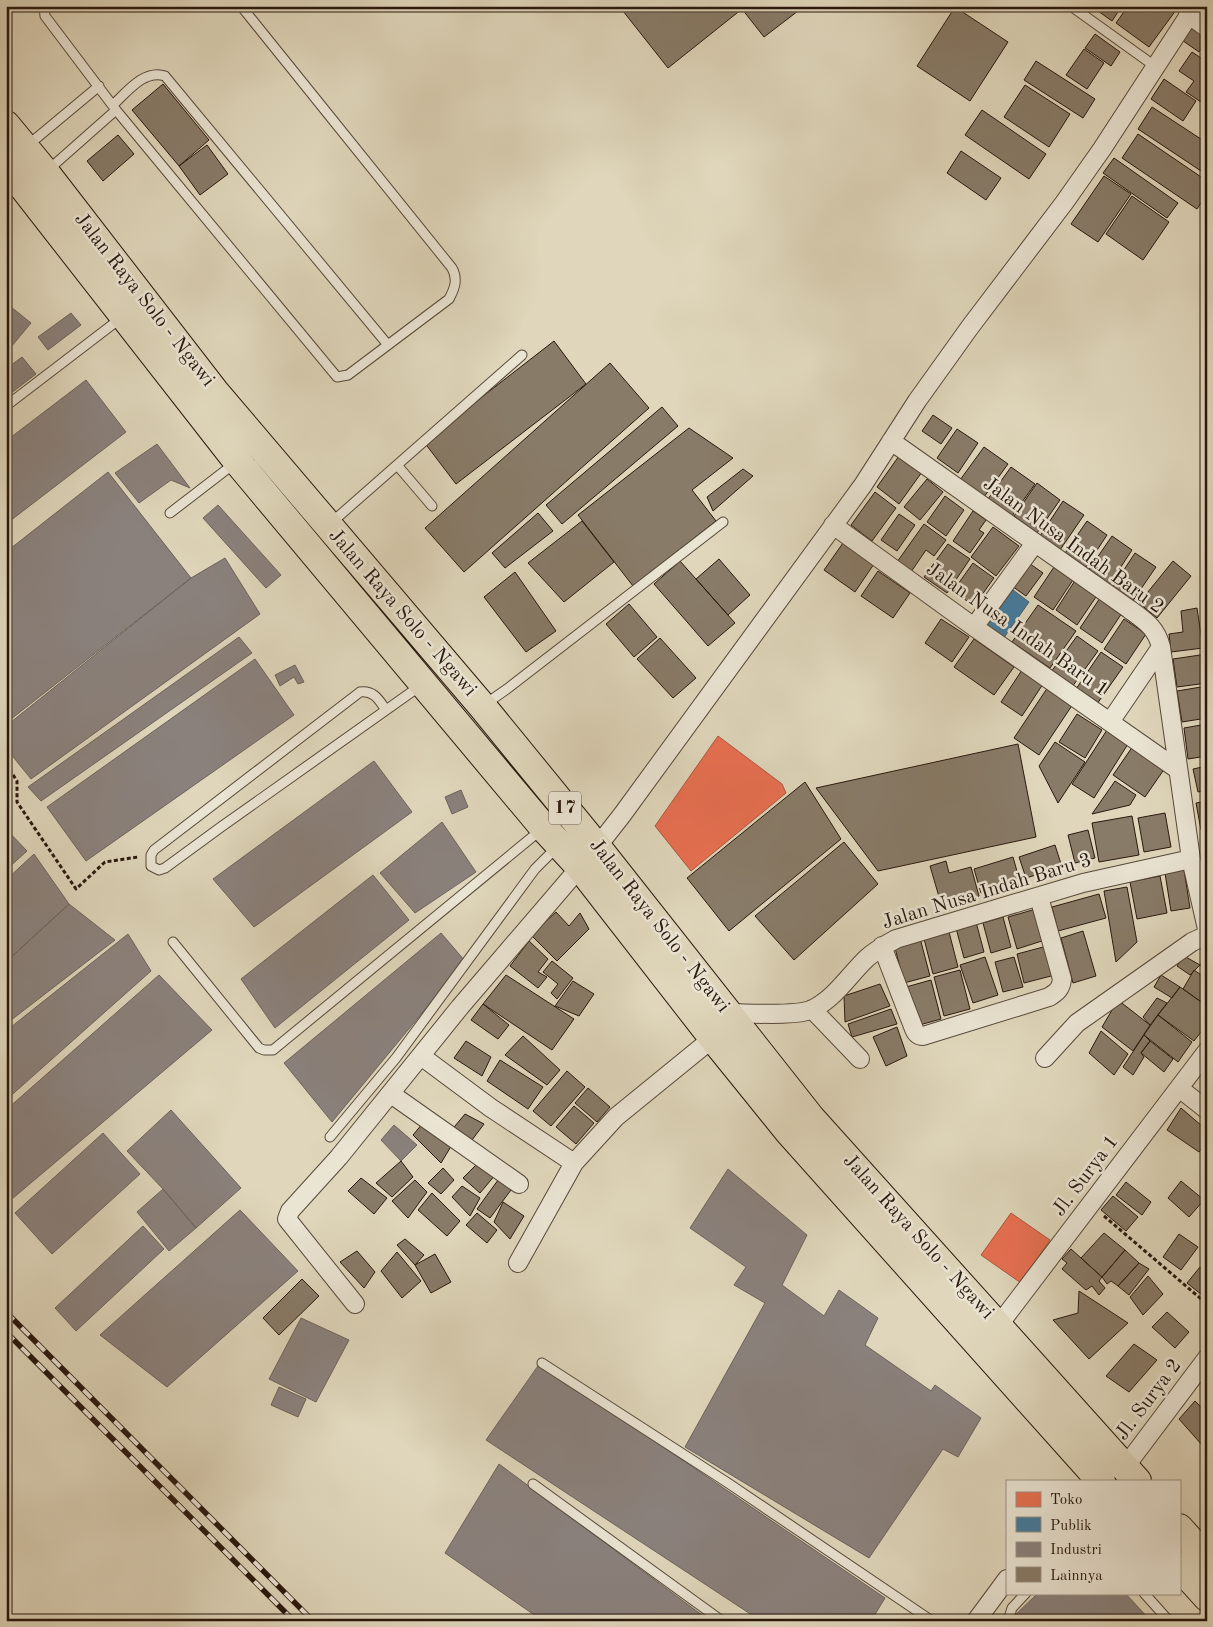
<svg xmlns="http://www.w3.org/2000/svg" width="1213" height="1627" viewBox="0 0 1213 1627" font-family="'Old Standard TT',serif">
  <rect width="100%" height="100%" fill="#dfd6bb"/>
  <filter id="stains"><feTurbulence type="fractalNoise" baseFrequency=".004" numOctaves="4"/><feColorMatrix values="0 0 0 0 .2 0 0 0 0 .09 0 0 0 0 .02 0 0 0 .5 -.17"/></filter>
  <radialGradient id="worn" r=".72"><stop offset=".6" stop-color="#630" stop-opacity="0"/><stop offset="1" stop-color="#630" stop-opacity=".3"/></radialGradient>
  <path fill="#e76f51" stroke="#ae553d" d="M718,736L782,784L786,793L691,871L655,826Z
    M1011,1213L1050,1240L1021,1283L981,1255Z"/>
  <path fill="#457b9d" stroke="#3d5d72" d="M1009,587L1029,602L1003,639L982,624Z"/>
  <path fill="#8a817c" stroke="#6d625b" d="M6,303L31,323L6,353Z
    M71,313L81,325L48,350L38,337Z
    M22,357L36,374L6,397V369Z
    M86,380L126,432L6,524V441Z
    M157,444L190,488L171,480L139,503L115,473Z
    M108,472L191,578L6,723V552Z
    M218,505L281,575L266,588L203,518Z
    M225,558L260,614L31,779L6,748V726L191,578Z
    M239,637L252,653L41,801L28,787Z
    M255,659L294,715L86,861L47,807Z
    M295,665L304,682L298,684L294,677L280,686L275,675Z
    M374,761L412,812L254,927L213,879Z
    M461,790L468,807L452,814L445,797Z
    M442,822L476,872L415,913L380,873Z
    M6,829L27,851L6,870Z
    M34,854L69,904L6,962V880Z
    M373,875L409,920L275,1028L241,979Z
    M69,904L115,940L6,1024V962Z
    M441,933L465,961L332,1122L284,1063Z
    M128,934L151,971L6,1100V1031Z
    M159,975L212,1030L6,1204V1110Z
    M171,1110L241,1188L196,1228L163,1189L127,1151Z
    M394,1125L417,1145L401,1161L381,1140Z
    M103,1133L140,1174L52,1254L15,1213Z
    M728,1169L807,1235L782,1285L824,1316L839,1290L878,1318L865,1345L931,1391L935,1385L981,1418L958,1457L943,1449L869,1558L685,1447L765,1303L734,1285L746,1267L690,1228Z
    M163,1189L196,1228L169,1251L137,1212Z
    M240,1210L298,1271L167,1387L100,1335Z
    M143,1226L164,1249L76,1331L55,1308Z
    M301,1318L349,1340L316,1402L269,1379Z
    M540,1363L885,1598L871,1621H761L486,1440Z
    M279,1387L306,1399L298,1417L271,1405Z
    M499,1464L710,1621H543L445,1553Z
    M1038,1593H1125L1151,1621H1013L1011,1619Z"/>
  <path fill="#887b68" stroke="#29180e" d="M619,6H794L798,11L764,37L742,9L668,68Z
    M1091,6H1122L1112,21Z
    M1128,6H1179L1149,47L1116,23Z
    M955,7L1008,42L970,101L917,66Z
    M1188,25L1207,38V41L1199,52L1179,38Z
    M1095,34L1120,52L1111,66L1085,48Z
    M1084,49L1104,63L1087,89L1066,75Z
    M1192,52L1207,62V106L1186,92L1194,81L1179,71Z
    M1036,61L1095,99L1083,118L1024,80Z
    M1164,79L1196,101L1183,121L1151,99Z
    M163,84L209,140L179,166L132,110Z
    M1025,85L1070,114L1049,147L1004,117Z
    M1152,107L1207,143V175L1138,129Z
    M982,110L1046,154L1029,179L965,135Z
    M1138,134L1207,181V194L1197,209L1122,158Z
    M118,135L134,154L103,181L87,161Z
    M207,145L228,174L200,195L179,166Z
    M961,151L1001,178L986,200L947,173Z
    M1114,158L1178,203L1167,218L1103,173Z
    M1104,176L1131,194L1098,242L1071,224Z
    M1132,196L1169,222L1143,260L1106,234Z
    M554,341L586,384L456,484L424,442Z
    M610,363L649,408L464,572L425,528Z
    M662,407L678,426L562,524L546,505Z
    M933,415L952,428L941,444L922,431Z
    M689,428L733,458L692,490L716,521L633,586L578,515Z
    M957,429L978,443L958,473L937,458Z
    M984,447L1008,464L984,497L960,480Z
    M899,456L922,472L899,504L877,487Z
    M1011,467L1035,484L1012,516L988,499Z
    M743,469L753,476L713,511L707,497Z
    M927,479L943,492L920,520L904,507Z
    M1037,483L1060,500L1037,533L1014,516Z
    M875,492L896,508L872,541L851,525Z
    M945,496L964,510L946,536L927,522Z
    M1063,501L1084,515L1060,550L1040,536Z
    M973,511L986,520L979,530L984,533L970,553L953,541Z
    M538,513L553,531L505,568L492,553Z
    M899,514L915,525L897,551L881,540Z
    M582,521L614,562L564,602L528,563Z
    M1087,521L1107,535L1084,570L1063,556Z
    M924,524L946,540L934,556L926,550L911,572L897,562Z
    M993,527L1019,546L996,576L971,557Z
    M1112,536L1132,550L1109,585L1088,571Z
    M843,543L874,564L855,592L824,570Z
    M948,544L970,559L947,593L924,577Z
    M1135,553L1156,567L1132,602L1112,588Z
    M719,559L750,595L728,615L696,579Z
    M680,561L735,623L708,646L654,584Z
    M1026,561L1043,573L1026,596L1009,584Z
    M1173,561L1191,576L1157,618L1139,603Z
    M973,563L994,578L974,606L953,591Z
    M1054,567L1073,580L1053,610L1034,597Z
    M878,571L910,593L893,618L861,596Z
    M515,572L556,631L526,652L484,597Z
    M1076,579L1098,594L1077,625L1056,610Z
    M1100,598L1122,613L1102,643L1080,628Z
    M629,604L657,637L634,657L606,624Z
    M1038,605L1076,631L1050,668L1012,642Z
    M1197,608L1203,648L1171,652L1169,634L1183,632L1181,611Z
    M941,619L969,637L952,662L925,643Z
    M1124,619L1146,634L1126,664L1104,649Z
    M1077,636L1098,651L1072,687L1051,672Z
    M660,638L696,678L673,698L637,659Z
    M974,639L1014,667L994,695L954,667Z
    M1101,652L1123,667L1097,704L1076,689Z
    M1207,654V683L1177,687L1173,659Z
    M1022,670L1043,684L1022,716L1001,702Z
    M1207,686V718L1182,722L1177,691Z
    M1048,687L1073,704L1039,755L1014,738Z
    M1077,714L1102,730L1085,758L1059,742Z
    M1207,724V756L1188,759L1184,728Z
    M1107,730L1128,744L1094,798L1072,784Z
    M1055,742L1085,762L1058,803L1039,766Z
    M1018,744L1036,837L878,871L816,788Z
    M1133,746L1165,768L1145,797L1113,775Z
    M1207,766V790L1198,792L1193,769Z
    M1115,781L1136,795L1130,805L1092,814Z
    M805,782L841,839L729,931L687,878Z
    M1207,801V829L1201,830L1196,803Z
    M1165,813L1171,847L1144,852L1138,818Z
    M1132,816L1139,855L1099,862L1092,823Z
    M1088,830L1095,858L1075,863L1068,835Z
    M1207,837V862H1206L1202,838Z
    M844,842L878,884L794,960L755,916Z
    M1055,845L1062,867L1026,878L1019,857Z
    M1013,857L1020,882L981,893L974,869Z
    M946,861L949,873L971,867L979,896L942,907L930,866Z
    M1184,870L1190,908L1171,911L1165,873Z
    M1160,876L1167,913L1137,919L1130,882Z
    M1127,887L1137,942L1116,962L1104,891Z
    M1099,894L1106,918L1058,931L1052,907Z
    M1036,909L1045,940L1017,949L1008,917Z
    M556,912L569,926L580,913L589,929L557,961L531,935Z
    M1003,917L1011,947L991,953L983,923Z
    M976,922L984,952L964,958L956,928Z
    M948,928L958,967L933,974L923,935Z
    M1083,931L1096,976L1073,983L1061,938Z
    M920,938L930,976L904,983L894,944Z
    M529,941L548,959L538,972L547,977L538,988L510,966Z
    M1047,946L1055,975L1024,983L1017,954Z
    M1207,954V970L1200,965Z
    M1184,956L1200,965L1190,975L1177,966Z
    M985,957L998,995L973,1003L960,965Z
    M1014,957L1023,987L1003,992L995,962Z
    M552,961L573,978L557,999L551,993L558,984L543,972Z
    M960,970L970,1009L944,1016L934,977Z
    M1194,970L1207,979V1006L1183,989Z
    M506,975L574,1019L552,1050L483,1004Z
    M1161,975L1180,987L1172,998L1154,987Z
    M931,980L941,1019L916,1026L906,987Z
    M573,981L594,994L579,1016L555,1006Z
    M880,984L890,1006L845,1022L844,996Z
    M1180,987L1207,1006V1024L1194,1041L1158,1015Z
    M1157,998L1167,1003L1150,1025L1143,1017Z
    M1118,1000L1150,1025L1133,1051L1102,1027Z
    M483,1004L509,1025L498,1039L471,1020Z
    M891,1009L897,1024L852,1037L848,1024Z
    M1158,1015L1192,1042L1178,1062L1144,1035Z
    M897,1027L907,1056L886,1066L873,1037Z
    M1101,1031L1128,1054L1114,1075L1089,1053Z
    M1144,1035L1150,1041L1141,1053L1144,1057L1133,1075L1123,1067Z
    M523,1036L560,1070L547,1085L505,1055Z
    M466,1041L491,1057L482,1076L454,1058Z
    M1150,1041L1173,1059L1164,1072L1141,1053Z
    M500,1060L543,1087L528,1109L487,1081Z
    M567,1071L585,1087L551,1126L533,1111Z
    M588,1088L610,1107L597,1122L575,1103Z
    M574,1106L594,1123L576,1144L556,1127Z
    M1181,1108L1202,1126L1207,1120V1142L1199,1152L1167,1130Z
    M465,1114L484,1124L469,1144L450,1132Z
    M423,1123L453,1143L441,1163L413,1135Z
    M401,1161L413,1177L392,1197L376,1183Z
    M479,1162L496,1174L480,1193L463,1178Z
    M443,1168L454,1180L441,1194L428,1183Z
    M501,1176L514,1186L490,1218L477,1209Z
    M361,1178L387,1198L374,1214L348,1191Z
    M415,1180L427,1192L408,1218L392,1201Z
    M1181,1181L1204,1200L1189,1217L1168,1198Z
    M1126,1182L1151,1202L1142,1215L1116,1195Z
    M462,1186L480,1198L470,1216L452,1197Z
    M432,1193L460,1221L447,1236L418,1210Z
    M1113,1196L1138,1217L1126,1231L1101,1210Z
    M503,1202L524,1216L510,1239L494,1222Z
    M477,1213L497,1230L487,1243L466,1225Z
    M1104,1233L1125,1250L1102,1277L1081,1258Z
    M1179,1234L1198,1247L1181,1270L1163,1257Z
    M405,1239L424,1255L415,1265L397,1245Z
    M1071,1249L1102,1277L1099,1281L1105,1288L1099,1295L1092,1286L1086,1290L1062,1269L1067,1263L1062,1259Z
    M1125,1250L1139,1263L1118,1286L1111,1281L1107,1284L1102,1277Z
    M357,1251L375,1272L364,1288L340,1262Z
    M397,1252L421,1281L402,1298L381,1271Z
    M435,1254L451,1282L431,1293L415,1265Z
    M1139,1263L1149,1269L1129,1295L1118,1286Z
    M1200,1267L1207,1272V1299L1187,1283Z
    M1148,1276L1163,1294L1143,1315L1130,1297Z
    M302,1279L319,1296L279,1335L263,1318Z
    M1079,1291L1128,1323L1089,1359L1053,1320L1078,1313Z
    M1167,1312L1189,1332L1175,1348L1152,1327Z
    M1134,1344L1157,1360L1129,1392L1106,1376Z
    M1195,1401L1207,1413V1441L1202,1445L1179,1419Z"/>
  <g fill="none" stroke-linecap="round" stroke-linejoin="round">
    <g stroke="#564839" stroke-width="11">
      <path id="service" d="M44,6L45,16L116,110L337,377L348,375L449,299C455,288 458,279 452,268L241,6
        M1071,6L1156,67
        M113,105C127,92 144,69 165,76L388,345
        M27,146L99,86
        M47,171L116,110
        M6,406L121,318
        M397,465L522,355
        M170,513L235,463
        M331,523L397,465L432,506
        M484,705L507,689L723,522
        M386,710C379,700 374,690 360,692L154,850L151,855V866L159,870L165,868L221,827L420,686
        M173,942L259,1048L264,1050H273L542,829
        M330,1137L396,1058L535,869L558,846
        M542,1363L728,1483L932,1621
        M533,1484L722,1621
        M1144,1593L1169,1621
        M1008,1621L1012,1608L1026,1593"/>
    </g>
    <g stroke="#564839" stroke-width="20">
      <path id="minor" d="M1188,14L1207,28
        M891,441L1129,609C1145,621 1156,627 1161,647L1191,859L1207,929
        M833,525L974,627L1177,769
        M974,627L1035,543
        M1110,722L1161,647
        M597,847L622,815L863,485L917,401L970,327L1064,203L1102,149L1195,6
        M882,946L914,1029C916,1034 918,1036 923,1036L1049,997C1057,992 1061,989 1062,979L1039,897
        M812,1009L860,1059
        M728,1013C748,1013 796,1017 813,1009C836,997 849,975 867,958C876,950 885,945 896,939L1083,883L1191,859
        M421,1056L491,1108L574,1163
        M1045,1058L1077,1023L1192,942L1207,935
        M1179,1088L1207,1110
        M391,1094L519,1184
        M518,1263L574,1163L616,1117L713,1038
        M355,1304L287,1219L290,1211L339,1157L460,1007L580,867
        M998,1326L1207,1051
        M1125,1467L1207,1358
        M976,1621L1007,1579"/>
    </g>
    <g stroke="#29180e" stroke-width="30">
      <path id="trunk" d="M6,125L45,172L215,392L482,706L597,847L810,1117L1137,1481
        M6,165L237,461L544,828L580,867L713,1038L789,1132L1101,1481
        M1179,1528L1207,1559
        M1179,1566L1207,1597"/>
    </g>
    <path stroke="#29180e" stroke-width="3" stroke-dasharray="4 2.5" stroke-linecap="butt" d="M6,764L17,781V802L76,889L105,862L138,857
      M1104,1216L1207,1304"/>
    <use href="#service" stroke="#eae4d3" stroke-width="9"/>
    <use href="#minor" stroke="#eae4d3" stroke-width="18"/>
    <use href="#trunk" stroke="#dfd6bb" stroke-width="28"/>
    <g stroke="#29180e" stroke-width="5.5">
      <path id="rail" d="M6,1312L313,1621
        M6,1332L294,1621"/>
    </g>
    <use href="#rail" stroke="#eae4d3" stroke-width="4" stroke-dasharray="11" stroke-linecap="butt"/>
  </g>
  <g text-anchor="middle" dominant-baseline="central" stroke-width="5" stroke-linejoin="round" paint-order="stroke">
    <rect fill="#eae4d3" stroke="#635549" stroke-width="1" x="549" y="791.5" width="32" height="33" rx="4"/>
    <g font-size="19" font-weight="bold" fill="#29180e">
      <text x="565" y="808">17</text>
    </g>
    <g font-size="20" fill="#29180e" stroke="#eae4d3">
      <text transform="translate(144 300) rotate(52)">Jalan Raya Solo - Ngawi</text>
      <text transform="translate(1073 546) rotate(36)">Jalan Nusa Indah Baru 2</text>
      <text transform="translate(402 613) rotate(49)">Jalan Raya Solo - Ngawi</text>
      <text transform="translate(1017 630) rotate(35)">Jalan Nusa Indah Baru 1</text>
      <text transform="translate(987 892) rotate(-17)">Jalan Nusa Indah Baru 3</text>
      <text transform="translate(659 926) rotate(52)">Jalan Raya Solo - Ngawi</text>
      <text transform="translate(1086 1176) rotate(-53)">Jl. Surya 1</text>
      <text transform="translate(918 1237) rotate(48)">Jalan Raya Solo - Ngawi</text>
      <text transform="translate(1149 1400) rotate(-53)">Jl. Surya 2</text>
    </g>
  </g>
  <rect width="1213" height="1627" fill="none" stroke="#dfd6bb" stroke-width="25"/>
  <rect x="8" y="8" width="1198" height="1612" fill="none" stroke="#29180e" stroke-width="2.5"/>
  <rect x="12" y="12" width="1188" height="1602" fill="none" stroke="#29180e"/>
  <rect x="1006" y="1480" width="175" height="115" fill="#eae4d3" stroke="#9d9284"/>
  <rect x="1016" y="1492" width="25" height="15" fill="#e76f51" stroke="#9d9284"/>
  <text x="1050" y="1504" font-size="15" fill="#29180e">Toko</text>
  <rect x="1016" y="1517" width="25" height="15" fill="#457b9d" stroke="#9d9284"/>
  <text x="1050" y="1530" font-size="15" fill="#29180e">Publik</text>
  <rect x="1016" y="1542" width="25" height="15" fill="#8a817c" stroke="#9d9284"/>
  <text x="1050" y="1554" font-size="15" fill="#29180e">Industri</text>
  <rect x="1016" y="1567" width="25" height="15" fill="#887b68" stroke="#9d9284"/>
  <text x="1050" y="1580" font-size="15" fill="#29180e">Lainnya</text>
  <rect width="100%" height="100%" filter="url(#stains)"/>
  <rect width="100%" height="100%" fill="url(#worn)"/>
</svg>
